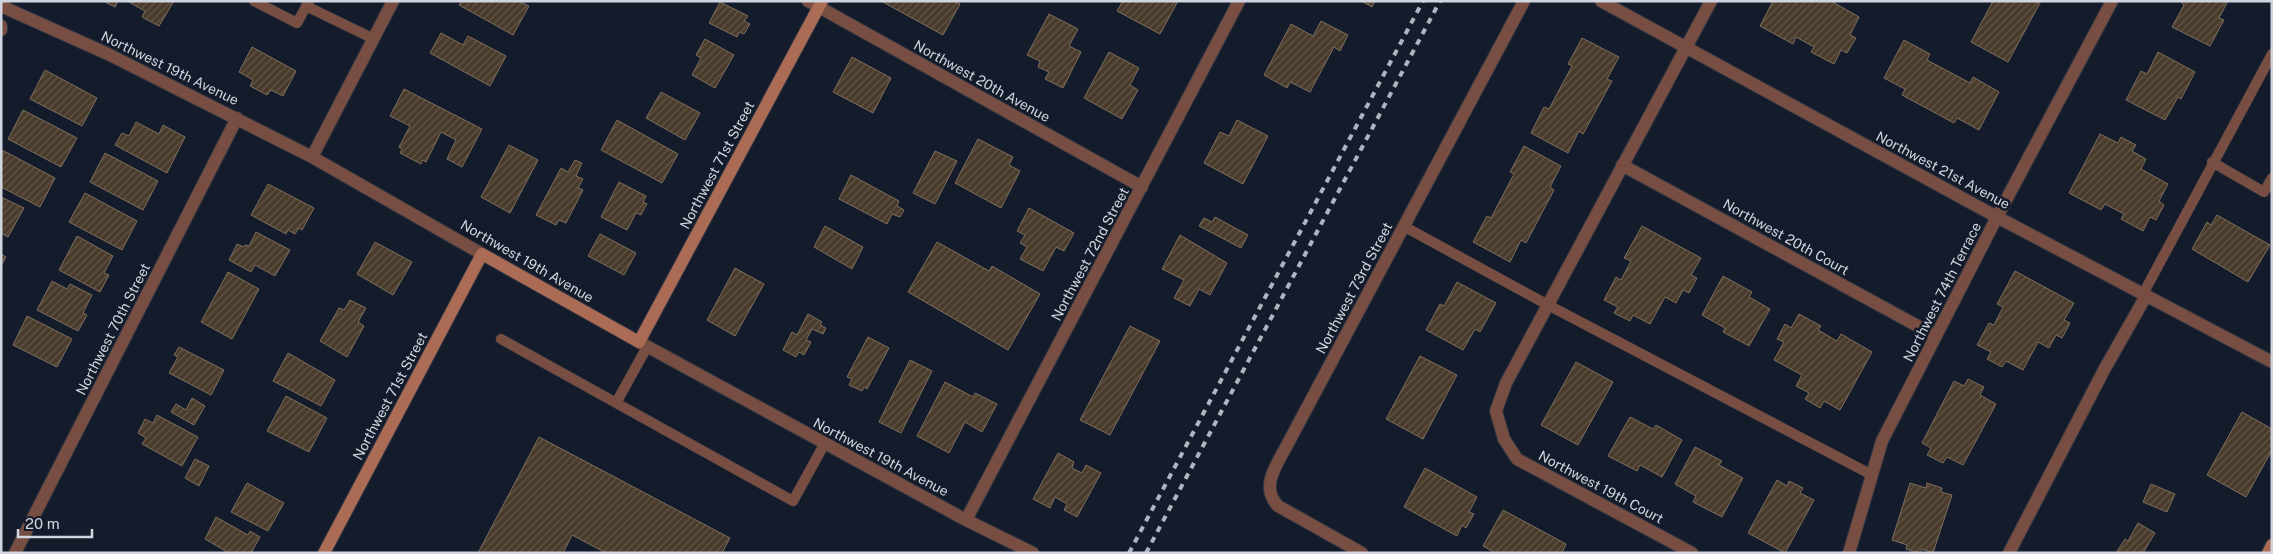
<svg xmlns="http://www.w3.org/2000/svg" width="2273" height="554" viewBox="0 0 2273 554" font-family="'Public Sans',sans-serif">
  <defs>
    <pattern id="building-hatch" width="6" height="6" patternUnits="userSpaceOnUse" patternTransform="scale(1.25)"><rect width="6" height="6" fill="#493b2b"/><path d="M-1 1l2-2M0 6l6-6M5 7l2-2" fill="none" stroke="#625649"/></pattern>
  </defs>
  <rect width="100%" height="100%" fill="#141b2a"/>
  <path fill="url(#building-hatch)" stroke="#7e6f5e" d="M103,1H118L115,7Z
    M127,1H174L159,26L142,17L145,11Z
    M461,1H519L529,6L513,35L459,5Z
    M881,1H954L960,4L943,35Z
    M1123,1H1178L1160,34L1117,11Z
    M1361,1H1375L1372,7Z
    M1773,1H1831L1859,17L1850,35L1856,38L1847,53L1841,50L1834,64L1811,52L1814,47L1796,37L1793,44L1760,26Z
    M1993,1H2041L2008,62L1971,42Z
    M2180,1H2228L2219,18L2224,20L2210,46L2172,27L2184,5Z
    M720,2L748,16L744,21L750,24L744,34L739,32L737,37L709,23Z
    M1049,14L1078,29L1069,46L1081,52L1063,88L1045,79L1049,72L1038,67L1040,61L1027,55Z
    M1321,21L1348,35L1340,51L1334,47L1310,92L1290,82L1287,88L1264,75L1291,24L1313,36Z
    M441,33L463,45L468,36L506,56L490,86L430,53Z
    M1582,38L1619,57L1607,79L1612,81L1583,134L1579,131L1568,153L1531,133L1544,107L1549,109L1572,66L1568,64Z
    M705,39L734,55L715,88L692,75L701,58L696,55Z
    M1904,40L1930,54L1927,60L1970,83L1973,77L1999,92L1979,130L1957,118L1954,123L1902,95L1905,89L1884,78Z
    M252,47L296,71L283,96L271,90L267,95L250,86L253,80L239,72Z
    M1109,52L1139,68L1130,85L1138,90L1122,119L1084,98Z
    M2158,52L2195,72L2181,99L2178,97L2165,120L2126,100L2141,71L2147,74Z
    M852,57L891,78L873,113L833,92Z
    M45,70L97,98L82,126L30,99Z
    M404,89L482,129L462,167L447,159L456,140L441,132L426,162L422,160L421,164L400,153L402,149L399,147L410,126L390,116Z
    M661,92L700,113L685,140L646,118Z
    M23,110L77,138L61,167L8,139Z
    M617,120L678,154L662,183L601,150Z
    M1237,120L1268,136L1243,184L1204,163L1220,132L1229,136Z
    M136,122L159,134L163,125L185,137L167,173L115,145L122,133L129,136Z
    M2100,134L2118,143L2121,137L2136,145L2132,151L2146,159L2141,169L2168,184L2159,201L2164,205L2156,220L2150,217L2143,231L2121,219L2124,214L2105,204L2101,210L2069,193Z
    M978,139L1013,157L1009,165L1020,171L1001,208L955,183Z
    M509,145L538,160L510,213L481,197Z
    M1524,146L1561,166L1550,187L1554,190L1526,243L1521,240L1510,262L1473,242L1487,216L1491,218L1514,174L1510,172Z
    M2,150L55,178L40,207L1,187Z
    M935,151L957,161L935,204L913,193Z
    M105,153L158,181L143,210L90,182Z
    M575,160L582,163L576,176L583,179L578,188L583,190L566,223L559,220L556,225L536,215L561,168L568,172Z
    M851,175L899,201L897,206L904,210L900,217L892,214L887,224L839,199Z
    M619,182L646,196L643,202L647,204L644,209L641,215L636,213L627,230L601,217Z
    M268,184L314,208L302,230L299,228L295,234L288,230L286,234L251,215Z
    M85,193L137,221L122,250L69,222Z
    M1,197L24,208L8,237L1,233Z
    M1029,208L1074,233L1064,251L1056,247L1043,271L1020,259L1027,247L1020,243L1025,235L1017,231Z
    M2217,215L2270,245L2248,282L2192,249L2207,222L2211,225Z
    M1215,217L1248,235L1241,248L1199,226L1204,218L1212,222Z
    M825,226L863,247L852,269L814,247Z
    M1642,226L1701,258L1691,275L1697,278L1689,293L1683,290L1676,303L1665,297L1650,324L1633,315L1630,321L1614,313L1618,307L1604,300L1616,277L1621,280L1631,261L1624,258Z
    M256,232L290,250L275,276L255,265L251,272L229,260L237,244L244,247L245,245L249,246Z
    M600,234L636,253L624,275L588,256Z
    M1180,235L1227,263L1210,295L1199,289L1190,306L1174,298L1184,280L1162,269Z
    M77,236L113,256L104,273L109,275L100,292L59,270Z
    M375,242L412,262L393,295L357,274Z
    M937,242L989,271L992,266L1040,294L1008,350L908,292Z
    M1,254L6,257L1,266Z
    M735,268L764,284L735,336L707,320Z
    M2015,271L2074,303L2064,320L2070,323L2062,338L2056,335L2049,348L2038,342L2023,370L2006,361L2002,367L1987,359L1991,352L1977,345L1989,323L1994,325L2003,307L1997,304Z
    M228,272L259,289L232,339L201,322Z
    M1723,276L1752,292L1749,297L1770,309L1749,346L1723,332L1725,328L1702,315Z
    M52,281L67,289L70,284L92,295L83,313L87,315L78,331L37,310Z
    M1457,282L1496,303L1480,332L1475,329L1463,350L1426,330L1440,304L1444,306Z
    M350,300L366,308L358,322L364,326L347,357L320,341L339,308L344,310Z
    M808,314L822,322L820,325L826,328L823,334L812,329L806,340L811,342L804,355L799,352L796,357L783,350L792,332L797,335Z
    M1799,314L1821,326L1818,330L1837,341L1841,334L1872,352L1840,410L1824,401L1820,408L1805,399L1809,393L1796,386L1802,375L1774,360L1784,342L1777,339L1785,324L1791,328Z
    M27,316L72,339L57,367L13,345Z
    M1130,326L1160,341L1110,435L1080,420Z
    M868,337L889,348L867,389L864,387L862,391L849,385L852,379L847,377Z
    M179,347L224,370L211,395L169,373L178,357L174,355Z
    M288,353L335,380L321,406L273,381Z
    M1420,356L1457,375L1423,439L1386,419Z
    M910,360L932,371L901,433L879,422Z
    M1576,362L1613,382L1578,445L1541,425Z
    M1968,379L1984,387L1980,395L1996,404L1963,465L1947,457L1943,463L1927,455L1931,448L1922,443L1954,381L1964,386Z
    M945,382L973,397L975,393L997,404L982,432L965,422L949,453L917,436Z
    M286,396L327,418L309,452L267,431Z
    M192,398L205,406L194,425L171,412L176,404L186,410Z
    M2242,412L2272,429V450L2246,497L2207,475Z
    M157,415L198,437L182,466L142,444L146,438L138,433L145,419L153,423Z
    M1630,417L1653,429L1656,425L1682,440L1662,477L1640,465L1637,471L1608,456Z
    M539,437L730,538L722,553H606L572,535L563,553H478Z
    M1695,447L1722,461L1719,465L1743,478L1722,517L1693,502L1696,496L1675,484Z
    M1058,453L1074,462L1072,468L1082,473L1086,465L1101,473L1077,517L1064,510L1067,504L1055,497L1050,508L1033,499Z
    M195,459L209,466L199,486L185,478Z
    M1425,468L1477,497L1469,512L1474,514L1466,528L1462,525L1457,536L1404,507Z
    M1777,480L1787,486L1789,481L1803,488L1800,493L1814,500L1785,553L1748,533Z
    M247,483L284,503L268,531L231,512Z
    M1910,483L1926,488L1927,483L1942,488L1941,492L1952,495L1933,553L1922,549L1919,553L1906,549L1907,545L1892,540Z
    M2151,484L2175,494L2167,512L2143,502Z
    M1503,510L1566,544L1562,553H1495L1483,546Z
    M216,517L248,535L250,531L260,537L251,553H229L205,539Z
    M2138,523L2155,533L2143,553H2116L2125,539L2128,541Z"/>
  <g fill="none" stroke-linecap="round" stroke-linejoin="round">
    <g stroke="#2e3543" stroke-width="11">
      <path id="lane" d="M254,1L297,23L309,1
        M306,6L374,39
        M2212,162L2264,192L2272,178
        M1405,227L1548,305L1872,475
        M2143,294L2272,54
        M501,339L793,501L825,443
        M616,403L647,347"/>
    </g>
    <g stroke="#2e3543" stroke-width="14">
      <path id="street" d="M808,1L1142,187
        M1601,1L1997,217L2272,362
        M1,6L108,54L312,157L482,254
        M1,26V30
        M312,157L393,1
        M1622,165L1936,336
        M639,342L966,520L1033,553
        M966,520L1239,1
        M15,553L237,118
        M1362,553L1278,506C1260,487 1276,466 1286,447L1524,1
        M1692,553L1517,459L1504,439L1496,411L1506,383L1711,1
        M1849,553L1882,441L1997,217L2112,1
        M2009,553L2104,370L2146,296"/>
    </g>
    <g stroke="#2e3543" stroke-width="14">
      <path id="secondary" d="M324,553L482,254L639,342L822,1
        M2268,553L2272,545"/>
    </g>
    <use href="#lane" stroke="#774e41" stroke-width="10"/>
    <use href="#street" stroke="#774e41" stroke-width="12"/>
    <use href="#secondary" stroke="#ac6b55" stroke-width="12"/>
    <path stroke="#afb4c0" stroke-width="4" stroke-dasharray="6 6" stroke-linecap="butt" d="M1129,553L1423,1
      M1146,553L1440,1"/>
  </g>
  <g text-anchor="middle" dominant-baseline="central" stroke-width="5" stroke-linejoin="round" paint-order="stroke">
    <g font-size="14" fill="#d0d5e0" stroke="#141b2a">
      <text transform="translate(170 68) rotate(26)">Northwest 19th Avenue</text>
      <text transform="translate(982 81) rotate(29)">Northwest 20th Avenue</text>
      <text transform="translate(717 165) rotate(-62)">Northwest 71st Street</text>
      <text transform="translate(1943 170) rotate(28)">Northwest 21st Avenue</text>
      <text transform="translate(1786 237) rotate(29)">Northwest 20th Court</text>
      <text transform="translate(1090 254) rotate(-62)">Northwest 72nd Street</text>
      <text transform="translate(527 261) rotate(30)">Northwest 19th Avenue</text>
      <text transform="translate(1354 288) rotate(-62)">Northwest 73rd Street</text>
      <text transform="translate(1942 292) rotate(-63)">Northwest 74th Terrace</text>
      <text transform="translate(113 329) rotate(-63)">Northwest 70th Street</text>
      <text transform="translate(390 396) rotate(-62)">Northwest 71st Street</text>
      <text transform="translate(881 457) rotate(28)">Northwest 19th Avenue</text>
      <text transform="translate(1601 487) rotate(28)">Northwest 19th Court</text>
    </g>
  </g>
  <rect width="2273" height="554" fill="none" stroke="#d0d5e0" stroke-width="5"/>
  <path d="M18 529v8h74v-8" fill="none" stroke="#d0d5e0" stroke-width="2.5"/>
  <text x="25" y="529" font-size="15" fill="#d0d5e0" stroke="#141b2a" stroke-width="4" paint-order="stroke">20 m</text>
</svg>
